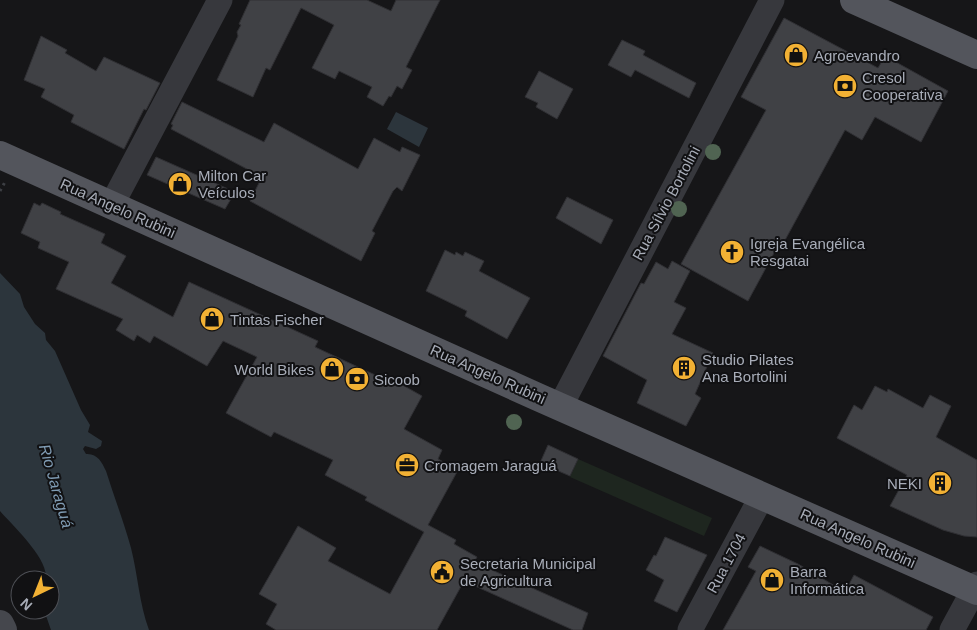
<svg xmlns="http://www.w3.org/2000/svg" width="977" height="630" viewBox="0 0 977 630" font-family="Arial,sans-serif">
  <rect width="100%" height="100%" fill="#161618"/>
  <path fill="#1e261f" d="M578,459L712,518L704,536L570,477Z"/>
  <path fill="#2c353c" d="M396,112L428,128L419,147L387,129Z
    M0,273L20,294L24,307L35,324L45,333L46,340L55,351L81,410L90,425L88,432L102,441L101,446L96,449L85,446L83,449L86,454C97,453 102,462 106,471C114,497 124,522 131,548C138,575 139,603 149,630H51L44,610H50V580H45C52,562 12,525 0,511Z"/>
  <path fill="#404145" stroke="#303034" d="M250,0H367L391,11L396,0H440L406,67L412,70L402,89L397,86L391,97L389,96L383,106L367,97L372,87L339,71L335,79L312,68L334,25L301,8L270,70L266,68L253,97L217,80L238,36L237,32L241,25L239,24Z
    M784,18L878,68L885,56L948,91L921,142L875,117L862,140L845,130L784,242L781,240L748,301L681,264L766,110L741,97Z
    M41,36L67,50L65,53L96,71L104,57L160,83L146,110L144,109L124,149L71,122L74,115L41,97L45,89L24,80Z
    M622,40L645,51L643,55L696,83L689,98L635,70L631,77L608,65Z
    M539,71L573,89L557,119L536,107L538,103L525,97Z
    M182,102L264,142L274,123L358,169L374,138L400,152L402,147L420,155L402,191L397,187L393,191L372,231L375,233L361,261L250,201L262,177L171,129L173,125L171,124Z
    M156,157L235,192L225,209L147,175Z
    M567,197L613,220L601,244L556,218Z
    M34,203L40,206L42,203L61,212L60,214L105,234L101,243L126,256L111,283L173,317L189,282L318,341L315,347L388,381L390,378L422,396L404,429L442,450L438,459L458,470L428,525L456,540L454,544L477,557L474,562L588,613L582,630H573L464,581L437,630H276L266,624L277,604L259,594L298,526L336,548L328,561L390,594L424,532L365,500L367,497L325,475L333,460L274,432L271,437L226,413L257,357L223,341L207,366L154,336L150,343L137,335L134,341L116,330L123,319L56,289L69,262L38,248L40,242L21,233Z
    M445,250L455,255L456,252L463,256L465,252L484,261L479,271L530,298L507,339L465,316L467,311L426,291Z
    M672,261L690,271L674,302L686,308L672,334L713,353L695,394L701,398L686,426L637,403L647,380L603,356L641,283L644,284L656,262L668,269Z
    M875,386L887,392L888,389L923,408L930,395L951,406L936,437L977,460V537L964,536L943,530L890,506L907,475L837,438L854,405L862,410Z
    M548,445L578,459L570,476L540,463Z
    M665,537L707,555L677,612L654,601L664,580L646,570L654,555L656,556Z
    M760,546L798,564L845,592L854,575L933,617L926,630H723L756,571L748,567Z"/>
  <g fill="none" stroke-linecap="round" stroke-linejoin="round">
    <path stroke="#3d3f44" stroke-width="3" stroke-dasharray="2.5 4" stroke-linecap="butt" d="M0,191L5,182"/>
    <path stroke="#37383d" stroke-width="25" d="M111,206L220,0
      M560,407L772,0
      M690,630L762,496
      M952,630L977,584"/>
    <path stroke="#45474d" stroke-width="28" d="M0,624L3,630"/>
    <path stroke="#53555c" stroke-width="28" d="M854,0L977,55
      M0,155L540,398L977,591"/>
  </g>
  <g fill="#506452">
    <circle cx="713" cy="152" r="8"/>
    <circle cx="679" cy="209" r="8"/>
    <circle cx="514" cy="422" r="8"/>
  </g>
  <defs>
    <g id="shop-disc" transform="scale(1.25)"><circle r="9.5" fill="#f2b134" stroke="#111113"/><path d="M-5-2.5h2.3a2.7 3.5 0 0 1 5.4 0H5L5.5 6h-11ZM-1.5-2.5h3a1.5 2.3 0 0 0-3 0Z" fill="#111"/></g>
    <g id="bank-disc" transform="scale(1.25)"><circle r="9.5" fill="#f2b134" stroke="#111113"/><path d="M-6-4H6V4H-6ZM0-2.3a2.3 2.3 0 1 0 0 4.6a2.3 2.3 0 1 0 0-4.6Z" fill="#111"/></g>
    <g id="church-disc" transform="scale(1.25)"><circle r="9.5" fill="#f2b134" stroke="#111113"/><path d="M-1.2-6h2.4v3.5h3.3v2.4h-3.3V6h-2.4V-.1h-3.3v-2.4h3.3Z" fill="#111"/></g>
    <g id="building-disc" transform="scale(1.25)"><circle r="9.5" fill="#f2b134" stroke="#111113"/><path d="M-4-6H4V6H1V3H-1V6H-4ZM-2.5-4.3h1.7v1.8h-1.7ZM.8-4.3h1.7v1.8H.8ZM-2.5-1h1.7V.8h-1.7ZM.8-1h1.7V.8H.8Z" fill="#111"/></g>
    <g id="office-disc" transform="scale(1.25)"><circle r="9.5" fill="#f2b134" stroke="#111113"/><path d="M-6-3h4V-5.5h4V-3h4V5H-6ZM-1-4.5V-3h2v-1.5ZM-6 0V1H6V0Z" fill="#111"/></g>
    <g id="civic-disc" transform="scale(1.25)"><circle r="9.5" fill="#f2b134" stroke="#111113"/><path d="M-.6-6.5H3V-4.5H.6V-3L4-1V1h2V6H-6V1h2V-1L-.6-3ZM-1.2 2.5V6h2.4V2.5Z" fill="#111"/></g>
  </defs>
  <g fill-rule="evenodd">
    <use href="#shop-disc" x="796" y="55"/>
    <use href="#bank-disc" x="845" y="86"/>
    <use href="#shop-disc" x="180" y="184"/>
    <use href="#church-disc" x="732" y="252"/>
    <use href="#shop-disc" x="212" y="319"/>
    <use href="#building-disc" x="684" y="368"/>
    <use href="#shop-disc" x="332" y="369"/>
    <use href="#bank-disc" x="357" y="379"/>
    <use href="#office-disc" x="407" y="465"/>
    <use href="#building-disc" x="940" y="483"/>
    <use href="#civic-disc" x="442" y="572"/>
    <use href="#shop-disc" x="772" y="580"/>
  </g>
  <g text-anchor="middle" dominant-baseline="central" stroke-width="4" stroke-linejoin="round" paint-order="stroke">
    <g font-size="15" fill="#a8adb8" stroke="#111113" text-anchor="start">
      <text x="814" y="55">Agroevandro</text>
      <text x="862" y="77">Cresol<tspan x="862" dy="17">Cooperativa</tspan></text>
      <text x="198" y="175">Milton Car<tspan x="198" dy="17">Veículos</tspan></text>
      <text x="750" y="243">Igreja Evangélica<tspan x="750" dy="17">Resgatai</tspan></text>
      <text x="230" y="319">Tintas Fischer</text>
      <text x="702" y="359">Studio Pilates<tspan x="702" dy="17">Ana Bortolini</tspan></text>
      <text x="314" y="369" text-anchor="end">World Bikes</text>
      <text x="374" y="379">Sicoob</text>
      <text x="424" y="465">Cromagem Jaraguá</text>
      <text x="922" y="483" text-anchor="end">NEKI</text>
      <text x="460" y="563">Secretaria Municipal<tspan x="460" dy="17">de Agricultura</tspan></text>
      <text x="790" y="571">Barra<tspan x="790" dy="17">Informática</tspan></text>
    </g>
    <g font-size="15" fill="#a8adb8" stroke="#111113">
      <text transform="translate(666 203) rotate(-62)">Rua Sílvio Bortolini</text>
      <text transform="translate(118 208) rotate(24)">Rua Angelo Rubini</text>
      <text transform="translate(488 374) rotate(24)">Rua Angelo Rubini</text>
      <text transform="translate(858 538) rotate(24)">Rua Angelo Rubini</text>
      <text transform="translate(726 563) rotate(-62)">Rua 1704</text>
    </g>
    <g font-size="16" font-style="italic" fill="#7f9bb3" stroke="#111113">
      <text transform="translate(56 486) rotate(74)">Rio Jaraguá</text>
    </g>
  </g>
  <g transform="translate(35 595) rotate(223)"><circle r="24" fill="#111113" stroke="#4d4f55"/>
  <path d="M0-4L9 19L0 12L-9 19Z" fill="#f2b134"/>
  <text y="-8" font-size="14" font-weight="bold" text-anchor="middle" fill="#a8adb8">N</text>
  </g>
</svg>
